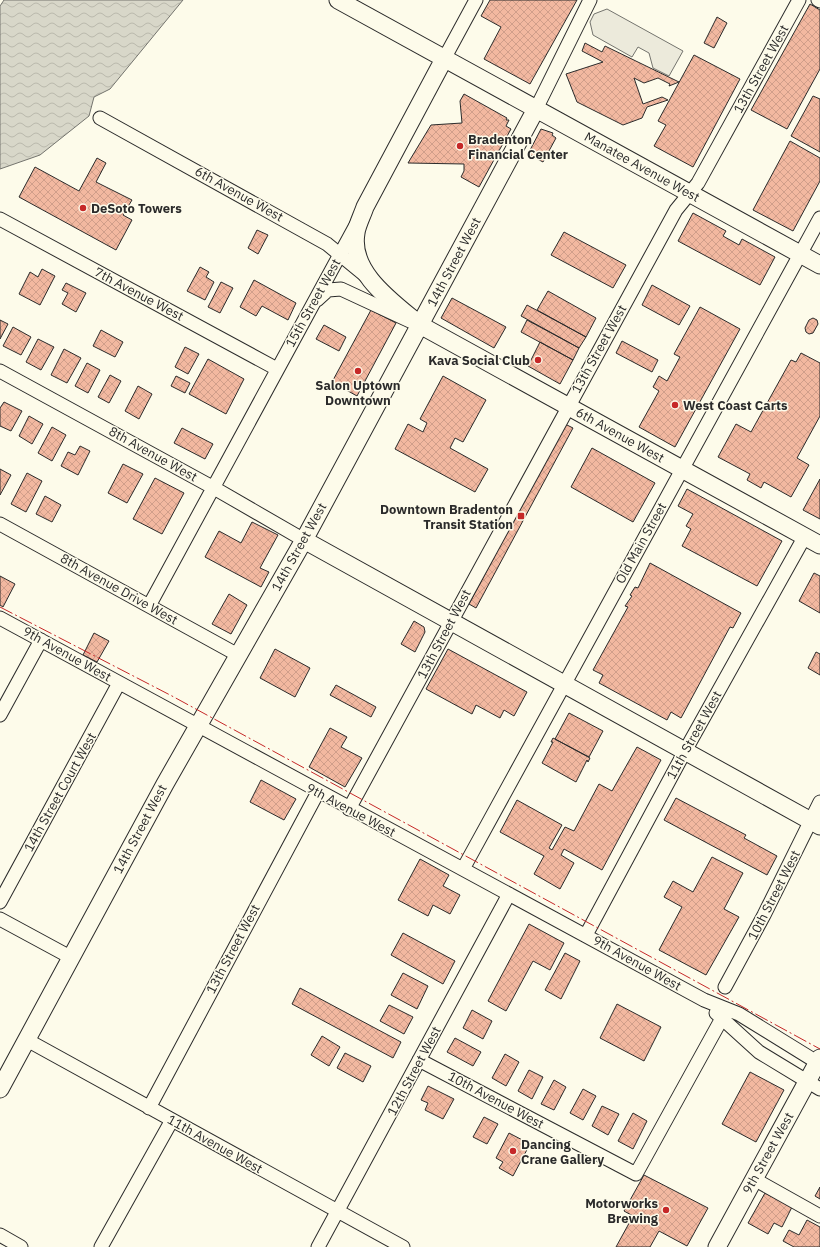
<svg xmlns="http://www.w3.org/2000/svg" width="820" height="1247" viewBox="0 0 820 1247" font-family="'IBM Plex Sans',sans-serif">
  <defs>
    <pattern id="water-waves" width="16" height="10" patternUnits="userSpaceOnUse"><rect width="16" height="10" fill="#d8d7c9"/><path d="M0 5q4-4 8 0t8 0" fill="none" stroke="#bab9ad"/></pattern>
    <pattern id="building-cross-hatch" width="8" height="8" patternUnits="userSpaceOnUse"><rect width="8" height="8" fill="#f2b8a0"/><path d="M0 0l8 8M0 8l8-8" fill="none" stroke="#d09e8a"/></pattern>
  </defs>
  <rect width="100%" height="100%" fill="#fdfbea"/>
  <path fill="#eceadb" stroke="#74746e" d="M607,9L683,51L669,76L653,68L649,53L638,47L632,57L593,35L590,22L594,14Z"/>
  <path fill="url(#water-waves)" stroke="#74746e" d="M4,0H183L110,89L94,97L89,116L40,155L0,169V6Z"/>
  <path fill="url(#building-cross-hatch)" stroke="#2b2b2b" d="M490,0H577L530,84L484,59L501,27L481,16Z
    M810,4L820,10V69L787,129L751,110Z
    M717,17L727,23L714,48L704,43Z
    M585,43L602,52L605,46L679,82L669,86L670,84L658,78L644,83L634,78L643,104L662,97L668,100L647,107L642,118L623,125L577,102L566,74L603,62L582,51Z
    M694,55L740,79L693,167L654,146L666,125L658,121Z
    M464,94L507,118L506,120H509L506,126L511,129L479,187L461,177L464,171V164L408,163L431,125L462,123L460,101Z
    M813,96L820,99V152L791,136Z
    M541,129L553,133L552,135L556,138L543,162L528,154Z
    M790,141L820,158V181L793,231L753,210Z
    M97,158L106,163L96,182L132,200L123,215L132,220L116,250L19,197L35,167L79,191Z
    M693,213L726,231L723,236L739,245L742,239L775,257L760,285L678,241Z
    M257,230L268,235L258,254L248,248Z
    M564,232L626,265L613,288L551,255Z
    M200,267L209,272L206,277L214,282L205,300L187,291Z
    M42,269L55,276L40,305L19,294L30,272L38,277Z
    M254,280L296,303L288,320L262,306L256,316L240,307Z
    M221,282L233,288L220,313L208,307Z
    M66,283L86,293L76,312L62,304L68,293L62,290Z
    M652,285L690,306L679,325L642,305Z
    M548,291L596,318L586,337L537,310Z
    M452,298L506,327L494,348L441,318Z
    M527,305L586,337L579,348L521,316Z
    M700,307L740,329L675,447L639,427L659,391L653,387L659,376L667,381L680,357L674,354Z
    M371,310L396,323L357,396L332,382Z
    M813,318L817,320L818,324L813,333L809,334L806,332L805,328L809,320Z
    M0,320L8,324L0,339Z
    M527,320L579,348L573,360L521,332Z
    M324,325L346,337L339,351L316,339Z
    M13,327L31,337L21,355L3,346Z
    M101,330L123,342L115,357L93,346Z
    M38,339L54,347L41,370L26,362Z
    M622,341L658,360L652,372L616,353Z
    M540,342L573,360L560,384L528,366Z
    M185,347L199,354L188,374L175,367Z
    M64,349L81,358L67,383L51,375Z
    M801,353L820,363V416L797,458L809,465L791,497L764,482L761,488L747,480L750,474L718,457L736,424L751,432L791,360L796,362Z
    M208,359L244,379L226,414L189,394Z
    M87,363L100,370L88,393L75,386Z
    M110,375L121,381L109,403L98,397Z
    M176,376L190,383L185,393L171,386Z
    M443,376L486,400L463,442L455,438L450,448L488,469L475,492L395,449L408,424L423,432L427,423L420,419Z
    M138,386L152,394L139,419L125,411Z
    M4,402L22,411L11,431L0,426V408Z
    M29,416L43,424L32,444L19,436Z
    M565,424L573,428L476,608L469,604Z
    M52,427L66,435L52,461L38,453Z
    M182,428L213,444L205,459L174,443Z
    M80,446L90,451L78,475L61,466L68,452L75,455Z
    M592,448L655,483L633,522L571,487Z
    M123,464L143,474L127,503L108,493Z
    M0,469L11,475L0,495Z
    M27,473L42,481L26,512L11,504Z
    M155,478L184,493L162,534L133,519Z
    M820,479V519L803,510Z
    M687,489L782,541L757,586L682,546L691,529L686,526L693,514L678,506Z
    M45,496L61,505L52,522L36,514Z
    M252,522L278,535L260,568L269,572L261,587L205,557L219,531L241,543Z
    M650,563L741,613L733,628L730,627L681,718L671,712L667,720L599,683L603,675L593,670L628,607L625,606L632,596L630,595L635,587L638,588Z
    M814,573L820,576V613L799,601Z
    M0,576L15,584L3,607L0,605Z
    M229,594L247,605L231,634L212,624Z
    M414,621L424,627L425,632L415,652L401,644Z
    M94,633L109,641L97,662L83,655Z
    M275,649L310,668L295,697L260,678Z
    M448,649L527,692L514,716L504,710L500,718L476,705L472,714L426,689Z
    M816,652L820,654V675L808,668Z
    M336,685L376,707L371,717L330,695Z
    M569,713L603,731L589,757L555,739Z
    M330,728L347,737L341,747L362,758L345,787L309,767Z
    M553,738L590,758L588,762L587,760L576,782L542,763L553,742H551Z
    M637,747L661,760L602,870L564,849L561,855L574,863L560,889L534,874L544,856L500,832L517,800L562,825L549,848L552,850L565,827L574,831L599,784L612,791Z
    M261,780L296,799L284,820L250,802Z
    M676,798L746,835L744,838L777,856L767,875L664,820Z
    M712,857L743,873L724,909L739,917L706,975L659,950L682,907L664,897L673,881L693,892Z
    M420,859L449,875L443,886L460,895L450,914L433,905L428,916L398,900Z
    M529,924L564,943L550,970L533,961L506,1011L488,1001Z
    M403,933L455,961L443,984L391,955Z
    M565,953L580,961L561,999L545,990Z
    M403,973L428,986L417,1009L391,995Z
    M300,988L401,1042L393,1058L292,1004Z
    M617,1004L661,1027L644,1061L600,1038Z
    M389,1005L413,1017L404,1034L380,1021Z
    M472,1010L492,1021L483,1039L463,1028Z
    M322,1036L340,1047L329,1066L311,1055Z
    M455,1038L481,1052L473,1066L447,1052Z
    M345,1053L371,1066L363,1082L337,1068Z
    M505,1054L519,1062L506,1086L492,1078Z
    M529,1070L543,1077L532,1099L518,1091Z
    M750,1072L784,1090L756,1142L722,1124Z
    M554,1080L566,1087L554,1110L541,1104Z
    M428,1086L454,1099L443,1119L425,1110L428,1103L421,1100Z
    M583,1089L596,1096L583,1120L570,1113Z
    M602,1106L619,1114L608,1135L592,1126Z
    M633,1113L647,1121L633,1149L618,1141Z
    M484,1117L498,1124L487,1144L473,1137Z
    M509,1133L530,1144L513,1176L499,1168L503,1162L496,1158Z
    M644,1175L708,1208L687,1246L659,1231L650,1247H616L633,1216L624,1211Z
    M820,1187V1199L815,1196Z
    M765,1193L792,1207L782,1227L774,1223L768,1234L748,1223Z
    M807,1220L820,1227V1247H794L783,1241L789,1230L799,1235Z"/>
  <g fill="none" stroke-linecap="round" stroke-linejoin="round">
    <g stroke="#2b2b2b" stroke-width="15">
      <path id="minor" d="M818,0L820,1
        M444,59L476,0
        M536,109L590,0
        M100,118L327,244L366,276
        M0,219L277,369
        M317,300L328,290L341,289L410,321
        M0,371L214,488L304,540
        M0,524L238,655
        M149,606L356,225
        M0,618L704,1000L739,1014L820,1064
        M0,715L41,640
        M349,809L676,210L698,183L799,0
        M463,869L820,218
        M0,902L119,683
        M0,919L72,958
        M586,935L685,751L805,536
        M725,987L764,915L820,802
        M716,1013L759,1052L820,1089
        M27,1040L403,1247
        M419,1060L636,1174L721,1020L719,1006
        M149,1108L318,792
        M754,1179L820,1216
        M0,1235L21,1247
        M101,1247L172,1120
        M318,1247L509,894"/>
    </g>
    <g stroke="#2b2b2b" stroke-width="19">
      <path id="major" d="M338,0L820,265
        M444,59L365,207C362,216 357,225 356,233C349,273 394,303 420,325L820,545
        M304,540L820,826
        M0,1089L165,784L304,540L536,109
        M717,1247L820,1058"/>
    </g>
    <use href="#minor" stroke="#fdfbea" stroke-width="13"/>
    <use href="#major" stroke="#fdfbea" stroke-width="17"/>
    <path stroke="#c62828" stroke-width="1" stroke-dasharray="14 3 2 3" stroke-linecap="butt" d="M0,607L172,696L820,1049"/>
  </g>
  <g fill="#c62828" stroke="#fdfbea" stroke-width="1.5">
    <circle cx="460" cy="146" r="4"/>
    <circle cx="83" cy="208" r="4"/>
    <circle cx="538" cy="360" r="4"/>
    <circle cx="358" cy="371" r="4"/>
    <circle cx="675" cy="405" r="4"/>
    <rect x="517" y="512" width="8" height="8" rx="2"/>
    <circle cx="513" cy="1151" r="4"/>
    <circle cx="666" cy="1210" r="4"/>
  </g>
  <g text-anchor="middle" dominant-baseline="central" stroke-width="3" stroke-linejoin="round" paint-order="stroke">
    <g font-size="13" fill="#2b2b2b" stroke="#fdfbea">
      <text transform="translate(761 69) rotate(-61)">13th Street West</text>
      <text transform="translate(642 167) rotate(29)">Manatee Avenue West</text>
      <text transform="translate(239 194) rotate(29)">6th Avenue West</text>
      <text transform="translate(454 262) rotate(-62)">14th Street West</text>
      <text transform="translate(139 294) rotate(28)">7th Avenue West</text>
      <text transform="translate(313 303) rotate(-61)">15th Street West</text>
      <text transform="translate(599 349) rotate(-61)">13th Street West</text>
      <text transform="translate(620 435) rotate(29)">6th Avenue West</text>
      <text transform="translate(153 454) rotate(29)">8th Avenue West</text>
      <text transform="translate(641 543) rotate(-61)">Old Main Street</text>
      <text transform="translate(299 547) rotate(-61)">14th Street West</text>
      <text transform="translate(119 589) rotate(29)">8th Avenue Drive West</text>
      <text transform="translate(444 634) rotate(-62)">13th Street West</text>
      <text transform="translate(67 654) rotate(29)">9th Avenue West</text>
      <text transform="translate(694 735) rotate(-61)">11th Street West</text>
      <text transform="translate(60 792) rotate(-61)">14th Street Court West</text>
      <text transform="translate(351 810) rotate(28)">9th Avenue West</text>
      <text transform="translate(140 829) rotate(-62)">14th Street West</text>
      <text transform="translate(774 895) rotate(-63)">10th Street West</text>
      <text transform="translate(233 949) rotate(-62)">13th Street West</text>
      <text transform="translate(637 963) rotate(29)">9th Avenue West</text>
      <text transform="translate(414 1071) rotate(-62)">12th Street West</text>
      <text transform="translate(496 1100) rotate(28)">10th Avenue West</text>
      <text transform="translate(215 1144) rotate(29)">11th Avenue West</text>
      <text transform="translate(768 1153) rotate(-61)">9th Street West</text>
    </g>
    <g font-size="13" font-weight="bold" fill="#2b2b2b" stroke="#fdfbea" text-anchor="start">
      <text x="468" y="139">Bradenton<tspan x="468" dy="15">Financial Center</tspan></text>
      <text x="91" y="208">DeSoto Towers</text>
      <text x="530" y="360" text-anchor="end">Kava Social Club</text>
      <text x="358" y="385" text-anchor="middle">Salon Uptown<tspan x="358" dy="15">Downtown</tspan></text>
      <text x="683" y="405">West Coast Carts</text>
      <text x="513" y="509" text-anchor="end">Downtown Bradenton<tspan x="513" dy="15">Transit Station</tspan></text>
      <text x="521" y="1144">Dancing<tspan x="521" dy="15">Crane Gallery</tspan></text>
      <text x="658" y="1203" text-anchor="end">Motorworks<tspan x="658" dy="15">Brewing</tspan></text>
    </g>
  </g>
</svg>
